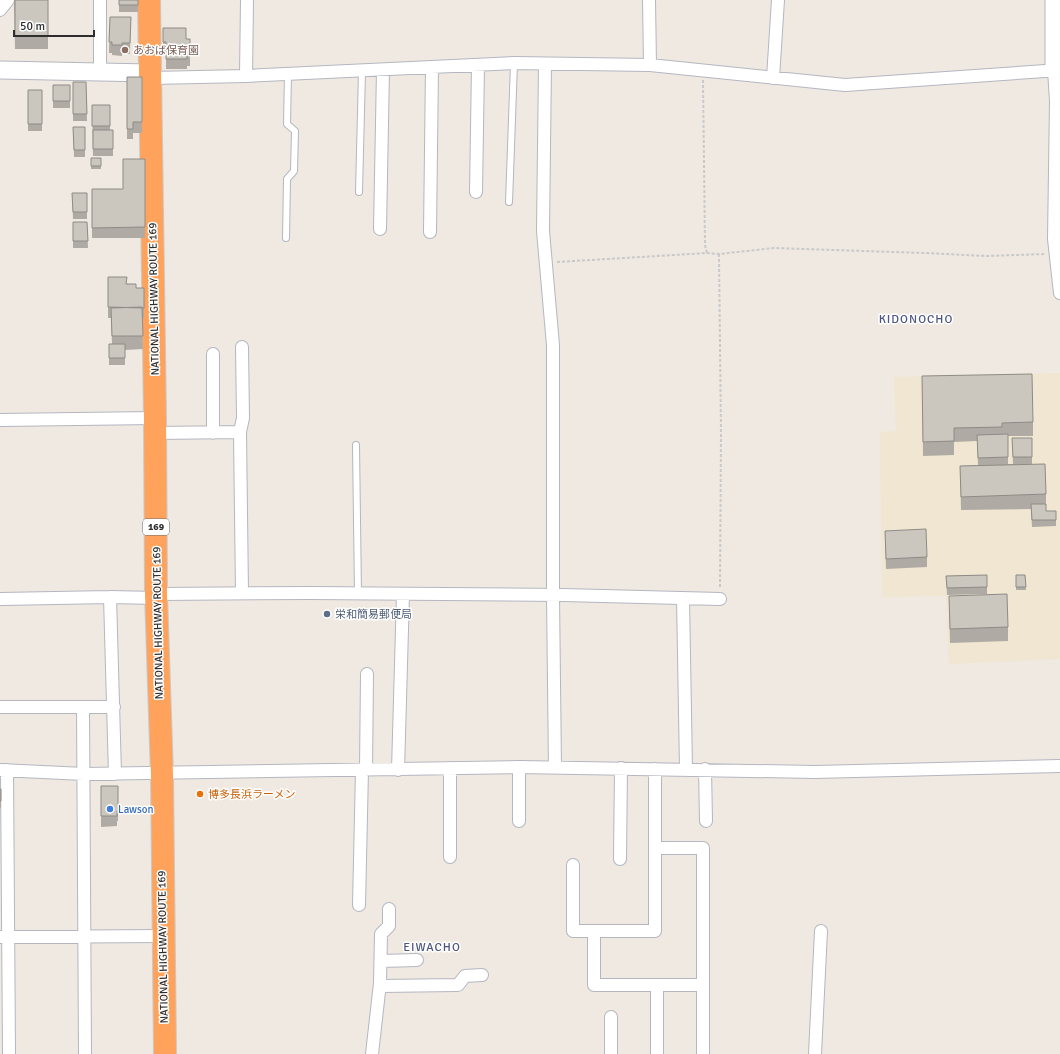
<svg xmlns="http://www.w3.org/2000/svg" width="1060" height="1054" viewBox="0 0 1060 1054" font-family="Signika,'Noto Sans JP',sans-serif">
  <rect width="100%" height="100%" fill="#efe9e1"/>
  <path fill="#f0e6d1" d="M1060,373V659L949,664L946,596L882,597L880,432L896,431L894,377Z"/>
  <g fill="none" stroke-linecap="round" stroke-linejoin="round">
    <g stroke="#b4b7c1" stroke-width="8">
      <path id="lane" d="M359,192L362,71
        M509,202L514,63
        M286,238L287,179L294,171L295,131L287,124L288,74
        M356,445L358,594"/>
    </g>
    <g stroke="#b4b7c1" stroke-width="14">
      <path id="street" d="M649,0L650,65
        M0,10L8,0
        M545,64L543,231L553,345V596L555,768
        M1054,70L1056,101L1054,239L1060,293
        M100,72V0
        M246,76L247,0
        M151,78L246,76L514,63L650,65L845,85L1060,70
        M773,78L778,0
        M476,192L478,65
        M380,229L383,70
        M430,232L432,67
        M0,420L155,418
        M240,432L243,418L242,347
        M155,433L240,432L242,593
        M213,433V354
        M156,594L310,593L563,595L720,599
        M110,597L115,774
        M683,598L686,769
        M0,599L110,597L156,598
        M0,707H114
        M83,707L85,1054
        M519,767V821
        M450,768V857
        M705,769L706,821
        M0,770L84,774L519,767L815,772L1060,766
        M7,770L9,1054
        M366,770L367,674
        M398,770L403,594
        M655,848H703V1054
        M620,859L621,768
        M573,865V931H655V769
        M359,905L362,770
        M594,931V985H703
        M0,937L163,936
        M381,961L417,960
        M380,986L458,985L465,976L482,975
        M611,1017V1054
        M372,1054L380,983L381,934L389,926V909
        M657,1054V985
        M815,1054L821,931"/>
    </g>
    <g stroke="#b4b7c1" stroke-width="19">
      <path id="secondary" d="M1054,0V70
        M0,70L150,73"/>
    </g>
    <g stroke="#c9c9c9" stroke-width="24">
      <path id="highway" d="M149,0L155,418L156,594L162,775L165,1054"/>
    </g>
    <path stroke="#c9c9c9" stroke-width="2" stroke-dasharray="3 2" stroke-linecap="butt" d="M703,80L705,245L707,253
      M719,254L721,434L720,588
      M557,262L707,253L719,254L774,248L924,253L987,256L1045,254"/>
    <use href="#lane" stroke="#fff" stroke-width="6"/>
    <use href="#street" stroke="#fff" stroke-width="12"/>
    <use href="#secondary" stroke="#fff" stroke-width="17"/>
    <use href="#highway" stroke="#ffa35c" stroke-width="22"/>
  </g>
  <path fill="#afaba4" d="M14,0H48V49H15Z
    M119,0H138V12H119Z
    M110,17H131L130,54L122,53V56L112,55V53H109Z
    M163,28L186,39H190V66H187V69H166V52H163Z
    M127,77H142V133H133V139H127Z
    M73,82H86L87,121H73Z
    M53,85H70V108H53Z
    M28,90H42V131H28Z
    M92,105H110V130H113V156H93Z
    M73,127H85V157H74Z
    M91,158H101V169H91Z
    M145,159V238H92V189H123Z
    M72,193H87V219H73Z
    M73,222H87L88,248H73Z
    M108,277L127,284L136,288H144V318H142L143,349L125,350V365H109V344H112L111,318H108Z
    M922,376L1033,422V436H1008V464H1013L1012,438H1032V464L1046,494V511L1056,520V526L1032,527L1031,509L961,510L960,466L978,465L977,441L954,442V455L923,456Z
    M885,531L927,557V567L886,569Z
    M987,575V594L947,595L946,576Z
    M1016,575H1025L1026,590H1016Z
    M949,596L1008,627V641L950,643Z
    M101,786H118V821H117V826L101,827Z
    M0,789H1V808H0Z"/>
  <path fill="#cbc7bf" stroke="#8e8b86" d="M15,0H48V36H15Z
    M119,0H138V5H119Z
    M110,17H131L130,43H122V45H112V42H109Z
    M163,28H186V39H190V56H187V59H166V42H163Z
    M127,77H142V122H133V129H127Z
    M73,82H86L87,114H73Z
    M53,85H70V101H53Z
    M28,90H42V124H28Z
    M92,105H110V126H92Z
    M73,127H85V150H74Z
    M93,130H113V149H93Z
    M91,158H101V166H91Z
    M123,159H145V227L92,228V189H123Z
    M72,193H87V212H73Z
    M73,222H87L88,241H73Z
    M108,277H127L126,284H136V288H144V308L108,307Z
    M142,307L143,336H112L111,308Z
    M109,344H125V358H109Z
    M1032,374L1033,422L1002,423V427L954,428V441L923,442L922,376Z
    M1008,434V457L978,458L977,435Z
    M1012,438H1032V457H1013Z
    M1045,464L1046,494L961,497L960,466Z
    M1031,504H1046V511H1056V520H1032Z
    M926,529L927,557L886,559L885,531Z
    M987,575V587L947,588L946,576Z
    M1016,575H1025L1026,587H1016Z
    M1007,594L1008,627L950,629L949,596Z
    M101,786H118V811H117V816H101Z
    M0,789H1V801H0Z"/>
  <circle fill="#8d6e63" stroke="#fff" stroke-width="1.5" cx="125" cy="50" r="4"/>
  <circle fill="#5c6f8a" stroke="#fff" stroke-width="1.5" cx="327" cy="614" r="4"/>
  <circle fill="#e8710a" stroke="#fff" stroke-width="1.5" cx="200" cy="794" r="4"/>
  <circle fill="#3f7fe0" stroke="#fff" stroke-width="1.5" cx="110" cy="809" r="4"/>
  <g text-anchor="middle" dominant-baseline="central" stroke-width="3" stroke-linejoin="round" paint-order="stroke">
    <rect fill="#fff" stroke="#6d6d6d" stroke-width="1" x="143" y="519" width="26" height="16" rx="3"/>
    <g font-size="10" font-weight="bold" fill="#2e2e2e">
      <text x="156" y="527">169</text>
    </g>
    <g font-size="11" fill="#785e54" stroke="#fff" text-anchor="start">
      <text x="133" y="50">あおば保育園</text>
    </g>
    <g font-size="11" fill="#2e2e2e" stroke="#fff">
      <text transform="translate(154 299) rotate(-91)">NATIONAL HIGHWAY ROUTE 169</text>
      <text transform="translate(158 623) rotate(-91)">NATIONAL HIGHWAY ROUTE 169</text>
      <text transform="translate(163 947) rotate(-91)">NATIONAL HIGHWAY ROUTE 169</text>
    </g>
    <g font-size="11" fill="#4e5e75" stroke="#fff" text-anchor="start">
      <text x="335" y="614">栄和簡易郵便局</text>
    </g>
    <g font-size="11" fill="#c56008" stroke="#fff" text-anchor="start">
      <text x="208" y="794">博多長浜ラーメン</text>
    </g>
    <g font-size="11" fill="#366cbe" stroke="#fff" text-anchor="start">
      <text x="118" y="809">Lawson</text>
    </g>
    <g font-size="12" letter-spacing="1" fill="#4d5680" stroke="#fff">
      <text x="916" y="319">KIDONOCHO</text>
      <text x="432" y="947">EIWACHO</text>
    </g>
  </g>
  <path d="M14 30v6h80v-6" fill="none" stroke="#2e2e2e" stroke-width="2"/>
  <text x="20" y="30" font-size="12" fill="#2e2e2e" stroke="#ffffff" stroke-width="3" paint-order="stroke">50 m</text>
</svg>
